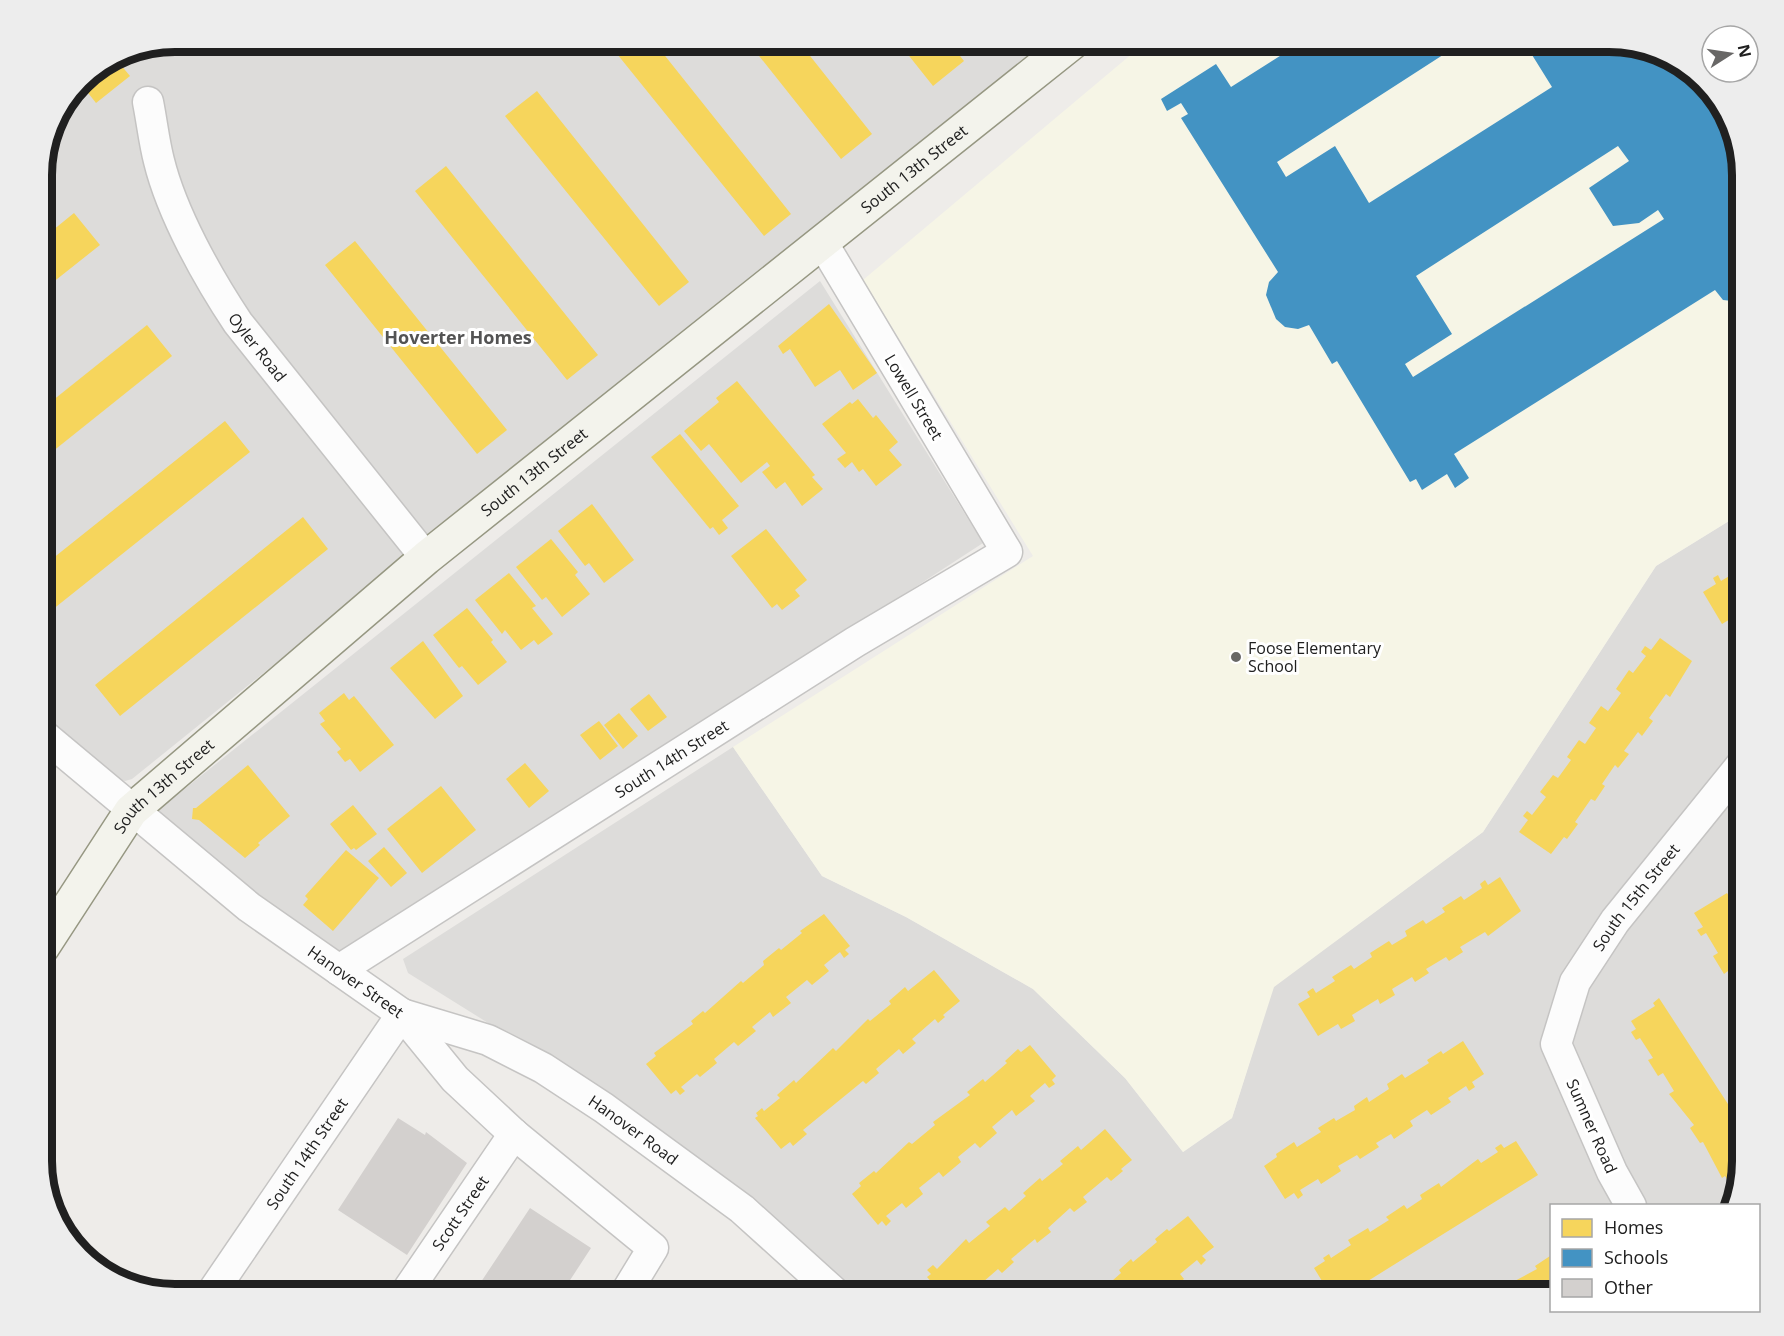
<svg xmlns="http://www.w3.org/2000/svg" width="1784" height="1336" viewBox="0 0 1784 1336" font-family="'Open Sans',sans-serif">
  <rect width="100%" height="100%" fill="#eeece9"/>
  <path fill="#dddcda" d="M176,42H1047L132,779L125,781L115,778L42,717V167L56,117L87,75L125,52Z
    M820,281L983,543L339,962L157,811Z
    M1742,513V1161L1727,1205L1552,1206L1551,1294H854L772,1218L626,1109L408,973L403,959L733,747L822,876L906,917L1033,989L1125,1078L1183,1152L1232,1118L1273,987L1483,832L1656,566Z"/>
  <path fill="#f6f5e6" d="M1146,42H1609L1690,70L1728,116L1742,175V513L1656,566L1483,832L1274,987L1232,1118L1183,1152L1125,1078L1033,989L906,917L822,876L733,747L1033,556L863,280Z"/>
  <path fill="#f6d55c" d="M612,42H654L791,214L764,236L609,44Z
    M748,42H799L872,134L841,159Z
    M898,42H949L964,61L933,86Z
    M115,58L130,76L96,103L81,84L87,75Z
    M537,91L689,282L659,306L505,116Z
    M446,166L598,355L567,380L415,191Z
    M74,213L100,245L42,291V239Z
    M355,241L507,430L477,454L325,265Z
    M829,304L877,373L853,390L840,370L815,387L790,349L783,354L778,346Z
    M147,325L172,356L42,460V409Z
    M737,381L815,475L812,477L823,489L802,506L785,482L776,489L762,472L770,466L767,462L741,483L709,444L701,451L684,431L719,402L716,398Z
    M858,399L873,418L876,415L898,442L889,450L902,465L876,486L863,469L859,472L852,462L845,468L837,459L846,453L822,424L850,402L852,404Z
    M225,421L250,452L42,618V567Z
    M680,434L739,506L722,520L728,528L719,535L713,527L710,529L651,457Z
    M592,504L634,560L604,583L589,563L585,566L558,531Z
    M303,517L328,549L120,716L95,685Z
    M766,529L807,580L795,590L800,596L782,610L777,604L772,608L731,556Z
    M551,539L578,572L575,575L590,594L562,617L546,597L542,600L516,567Z
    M1742,560V612L1722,624L1703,592L1716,584L1713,578L1718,575L1721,581L1741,569L1737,563Z
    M509,573L536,606L532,608L553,634L538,645L534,640L521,650L505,630L502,634L475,600Z
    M467,608L493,640L491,642L507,662L478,685L462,666L459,668L433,635Z
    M1660,638L1692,661L1670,697L1666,694L1649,718L1653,721L1642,736L1638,732L1624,751L1629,754L1618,768L1615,765L1602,784L1605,786L1595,801L1591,799L1575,822L1578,824L1567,839L1564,837L1551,854L1519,832L1528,820L1523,816L1527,811L1532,815L1546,797L1540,792L1553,775L1558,778L1571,760L1567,757L1579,740L1585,744L1596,728L1589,723L1601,706L1608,711L1621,693L1616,689L1629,670L1633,673L1646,656L1641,652L1645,646L1651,650Z
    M423,641L463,696L435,719L390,668Z
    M344,693L349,700L354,696L394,745L360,772L350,759L345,762L337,752L341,749L320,724L325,721L319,713Z
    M649,694L667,717L648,731L630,709Z
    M619,713L638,736L623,749L604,725Z
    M599,721L618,746L600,760L580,735Z
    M525,763L549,791L529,808L506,779Z
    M248,765L290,816L258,843L260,845L245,858L199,820L192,819L193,808H196Z
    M441,786L476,830L422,873L387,829Z
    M353,805L377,834L356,850L354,848L351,850L330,824Z
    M384,847L407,873L391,887L368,861Z
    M346,850L379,878L333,931L303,905L308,899L305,896Z
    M1500,877L1521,911L1488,936L1485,932L1460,947L1463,952L1449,961L1446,957L1426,969L1429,973L1415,982L1412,977L1392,989L1395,995L1380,1004L1378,999L1352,1015L1355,1021L1341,1029L1338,1024L1318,1036L1298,1004L1310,997L1307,992L1313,988L1316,993L1335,981L1332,977L1351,965L1354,969L1372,957L1370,953L1389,941L1392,945L1407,936L1405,931L1423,920L1426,924L1445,912L1442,908L1461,896L1464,900L1482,888L1480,884L1485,880L1488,885Z
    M1727,893L1739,912L1742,910V1001L1736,993L1741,990L1728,971L1724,974L1713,956L1718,953L1706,933L1701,936L1697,930L1703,927L1694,913Z
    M824,914L850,946L845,950L849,954L844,958L840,952L824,965L829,971L812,985L807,980L786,997L791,1003L773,1017L770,1012L752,1027L756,1031L738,1046L734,1042L714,1059L717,1063L700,1077L697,1074L681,1087L685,1091L680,1095L676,1090L671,1094L646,1064L656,1056L654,1053L693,1024L691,1021L703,1011L705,1013L741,981L743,983L764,965L763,961L779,948L781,950L802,933L800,931Z
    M934,970L960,1001L943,1015L945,1017L938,1023L935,1019L912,1039L916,1043L903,1054L899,1049L876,1069L879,1073L866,1084L863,1081L803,1130L807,1134L793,1146L790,1142L781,1149L755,1118L758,1116L756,1113L762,1108L764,1111L780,1098L777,1095L794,1080L796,1083L833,1048L836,1051L868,1019L870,1021L891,1004L889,1001L905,987L908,991Z
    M1659,998L1739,1121L1742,1119V1161L1733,1188L1725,1176L1722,1178L1703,1142L1700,1143L1690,1128L1694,1125L1669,1094L1674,1091L1663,1073L1658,1076L1648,1060L1653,1058L1640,1038L1636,1040L1631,1032L1636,1029L1631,1021L1655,1006L1653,1003Z
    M1463,1041L1484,1074L1472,1082L1475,1087L1469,1091L1466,1086L1448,1098L1451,1102L1431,1115L1427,1110L1410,1121L1413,1126L1394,1139L1391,1134L1376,1143L1379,1147L1360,1159L1357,1155L1338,1166L1341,1171L1321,1184L1318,1179L1300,1190L1303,1195L1298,1199L1294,1193L1285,1199L1264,1166L1277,1157L1276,1154L1294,1142L1297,1147L1321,1132L1318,1128L1334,1118L1336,1121L1355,1110L1354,1106L1367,1097L1369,1102L1389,1089L1387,1084L1402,1074L1405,1078L1429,1063L1427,1060L1441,1051L1443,1054Z
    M1030,1045L1056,1076L1052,1080L1055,1084L1049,1088L1045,1083L1030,1096L1035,1101L1016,1116L1012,1110L992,1127L997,1133L980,1148L975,1143L958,1157L961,1162L943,1177L939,1172L919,1188L923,1194L906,1208L902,1203L886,1216L891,1221L886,1226L882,1221L878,1225L852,1194L861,1186L859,1183L874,1171L876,1173L909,1142L912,1144L935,1125L933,1122L970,1095L967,1092L983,1079L985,1082L1007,1063L1005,1061L1018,1049L1021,1052Z
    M1105,1129L1132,1160L1121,1169L1123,1171L1111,1181L1107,1177L1083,1197L1087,1202L1074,1212L1070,1208L1048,1228L1051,1232L1037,1243L1035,1239L1011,1259L1014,1262L1002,1273L998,1269L975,1289L977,1294H942L927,1277L931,1274L927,1270L933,1265L937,1269L966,1239L969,1243L990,1226L986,1222L1005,1207L1009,1211L1026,1196L1023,1193L1040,1178L1042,1181L1063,1164L1060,1161L1078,1146L1081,1150Z
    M1516,1141L1538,1175L1347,1294H1330L1314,1268L1325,1261L1323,1258L1329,1254L1331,1258L1351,1245L1348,1240L1368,1228L1370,1232L1389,1220L1386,1217L1404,1205L1407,1209L1422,1199L1420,1195L1439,1183L1441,1187L1478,1159L1481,1163L1498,1152L1495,1148L1501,1144L1504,1148Z
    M1188,1216L1214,1247L1202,1256L1206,1260L1201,1265L1197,1260L1180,1274L1184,1279L1166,1293L1163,1289L1157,1294H1089L1101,1284L1104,1288L1121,1273L1119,1270L1131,1259L1133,1262L1157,1242L1155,1239L1167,1229L1169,1231Z
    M1550,1256L1552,1294H1498L1496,1291L1537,1269L1535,1266Z"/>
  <path fill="#4393c3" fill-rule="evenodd" d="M1302,42H1463L1277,162L1286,177L1335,146L1369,203L1552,87L1524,42H1609L1690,70L1728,116L1742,175V242L1738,244L1742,251V302L1723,300L1715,290L1454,454L1469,478L1455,488L1447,474L1422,490L1416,479L1410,482L1337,361L1332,364L1309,325L1298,329L1285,327L1276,319L1266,295L1269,282L1278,272L1181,118L1188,114L1181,103L1167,111L1161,99L1216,64L1231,87ZM1618,146L1629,161L1589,188L1613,226L1639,223L1658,210L1664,219L1413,377L1405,364L1452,334L1416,276Z"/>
  <path fill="#d3d0ce" d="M398,1118L425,1135L426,1132L467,1163L407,1255L338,1210Z
    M530,1208L591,1248L561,1294H473Z"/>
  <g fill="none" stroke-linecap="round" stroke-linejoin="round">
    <g stroke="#c5c4c3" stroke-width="33">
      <g id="street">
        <path id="s1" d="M148,102C152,122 154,142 159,161C172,214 208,278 238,323L426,558"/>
        <path id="s2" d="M42,734L249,907L402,1014L455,1079L514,1134L653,1248L625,1294"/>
        <path id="s3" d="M339,970L855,642L1007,552L822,242"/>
        <path id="s4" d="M402,1014L488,1040L543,1068L604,1108L742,1209L836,1294"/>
        <path id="s5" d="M1631,1206L1612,1172L1556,1044L1575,982L1615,921L1742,764"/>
        <path id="s6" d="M211,1294L402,1014"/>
        <path id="s7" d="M405,1294L514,1134"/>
      </g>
    </g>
    <g stroke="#969782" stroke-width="36">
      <g id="secondary">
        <path id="s8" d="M42,948L131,811L426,558L1073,42"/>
      </g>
    </g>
    <use href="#street" stroke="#fcfcfc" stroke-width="30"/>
    <use href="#secondary" stroke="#f3f3ec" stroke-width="33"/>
  </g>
  <circle fill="#686766" stroke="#fff" stroke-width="2" cx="1236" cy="657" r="6"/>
  <g text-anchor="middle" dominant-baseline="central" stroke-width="6" stroke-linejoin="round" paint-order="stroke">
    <g font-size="16" fill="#202020" stroke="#fff">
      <text stroke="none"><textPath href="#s8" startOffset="1176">South 13th Street</textPath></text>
      <text stroke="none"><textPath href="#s1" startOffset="272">Oyler Road</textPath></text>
      <text transform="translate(914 397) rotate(59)">Lowell Street</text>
      <text stroke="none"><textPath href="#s8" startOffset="690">South 13th Street</textPath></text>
      <text stroke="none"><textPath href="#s3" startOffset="394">South 14th Street</textPath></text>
      <text stroke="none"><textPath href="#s8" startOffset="204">South 13th Street</textPath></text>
      <text stroke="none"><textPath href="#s5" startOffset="348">South 15th Street</textPath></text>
      <text stroke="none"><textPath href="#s2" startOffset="400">Hanover Street</textPath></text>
      <text transform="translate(1592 1126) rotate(66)">Sumner Road</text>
      <text stroke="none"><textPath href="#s4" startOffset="261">Hanover Road</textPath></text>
      <text stroke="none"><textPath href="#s6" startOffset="170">South 14th Street</textPath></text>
      <text stroke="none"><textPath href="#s7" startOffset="98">Scott Street</textPath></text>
    </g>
    <g font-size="16" fill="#202020" stroke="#fff" text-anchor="start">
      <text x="1248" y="648">Foose Elementary<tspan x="1248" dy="18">School</tspan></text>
    </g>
    <g font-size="18" font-weight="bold" fill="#535353" stroke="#fff">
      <text x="458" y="337">Hoverter Homes</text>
    </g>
  </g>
  <path d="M0 0H1784V1336H0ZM175 52H1609A123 123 0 0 1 1732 175V1161A123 123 0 0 1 1609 1284H175A123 123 0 0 1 52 1161V175A123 123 0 0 1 175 52Z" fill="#ededed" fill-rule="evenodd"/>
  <path fill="none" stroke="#202020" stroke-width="8" d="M175 52H1609A123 123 0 0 1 1732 175V1161A123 123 0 0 1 1609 1284H175A123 123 0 0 1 52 1161V175A123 123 0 0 1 175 52Z"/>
  <rect x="1550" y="1204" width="210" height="108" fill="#ffffff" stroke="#a6a6a6" stroke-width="1.5"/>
  <rect x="1562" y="1219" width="30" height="18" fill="#f6d55c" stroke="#a6a6a6" stroke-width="1.5"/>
  <text x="1604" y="1234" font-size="18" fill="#202020">Homes</text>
  <rect x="1562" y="1249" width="30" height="18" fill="#4393c3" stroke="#a6a6a6" stroke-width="1.5"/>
  <text x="1604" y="1264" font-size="18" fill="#202020">Schools</text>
  <rect x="1562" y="1279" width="30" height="18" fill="#d3d0ce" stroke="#a6a6a6" stroke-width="1.5"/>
  <text x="1604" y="1294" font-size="18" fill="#202020">Other</text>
  <g transform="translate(1730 54) rotate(78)"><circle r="28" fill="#ffffff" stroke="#a6a6a6" stroke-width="1.5"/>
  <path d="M0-4.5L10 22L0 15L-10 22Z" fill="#686766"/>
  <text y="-9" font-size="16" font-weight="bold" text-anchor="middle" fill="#202020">N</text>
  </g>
</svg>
